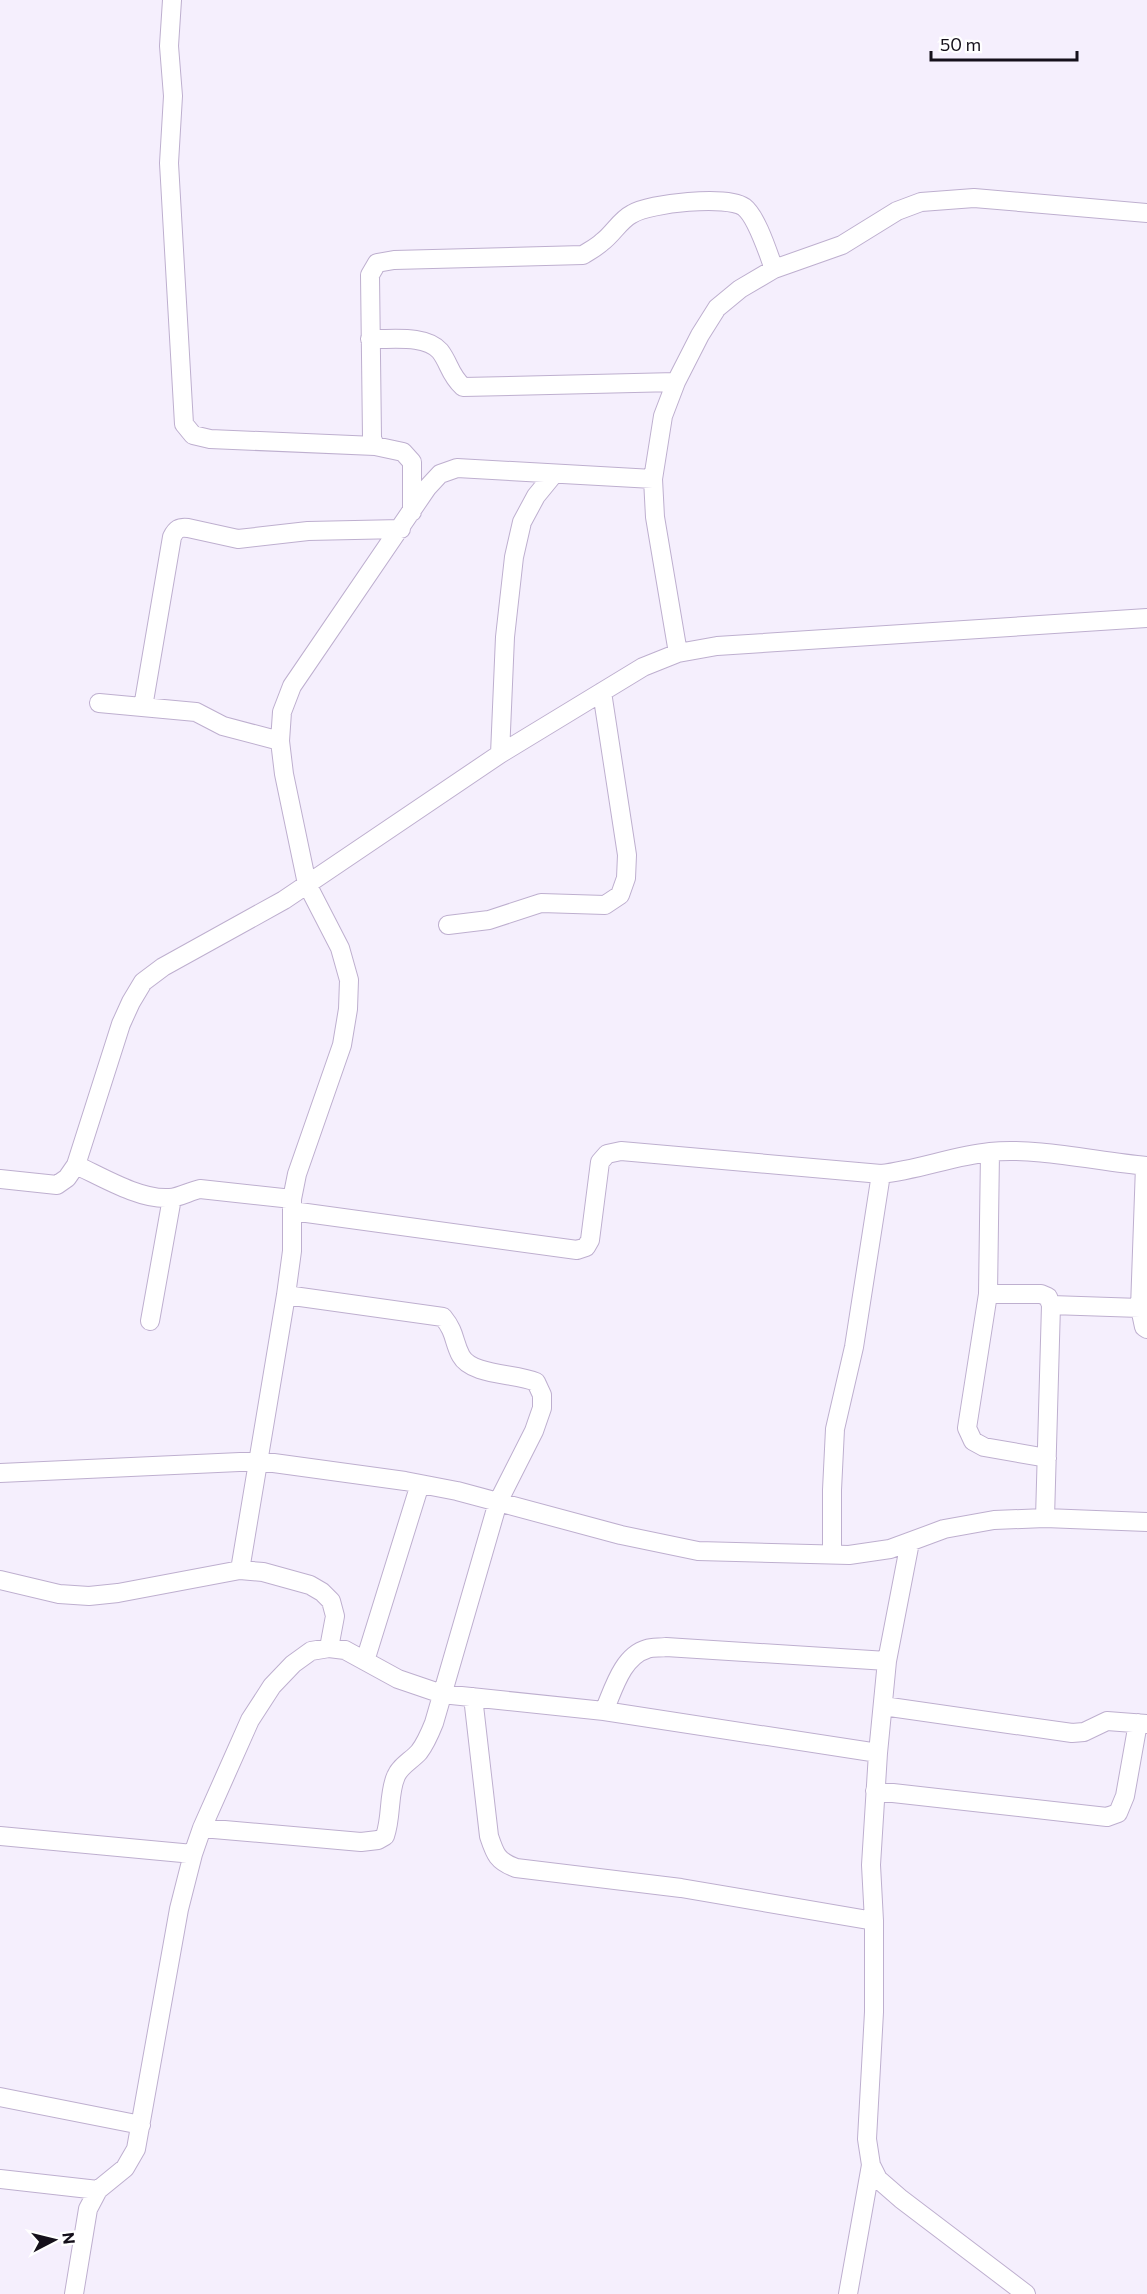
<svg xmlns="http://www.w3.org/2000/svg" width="1147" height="2294" viewBox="0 0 1147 2294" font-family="Commissioner,sans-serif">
  <rect width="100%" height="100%" fill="#f5effd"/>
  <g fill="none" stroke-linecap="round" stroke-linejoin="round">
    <g stroke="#beafcf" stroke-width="20">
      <path id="street" d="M172,0L169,46L173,96L169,163L184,424L193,435L210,439L375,446
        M370,339C390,340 425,334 440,351C450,364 449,374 463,387L676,382
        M412,512V462L403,452L375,446L372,438L370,275L377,263L394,260L583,255C589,251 597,247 602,242C613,234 620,220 632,214C650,203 727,195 744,207C757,217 768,253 774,269
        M678,653L655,517L653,479L663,416L676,382L700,335L717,308L740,289L774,269L842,245L897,211L921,202L974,198L1147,213
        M99,703L196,712L223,726L280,741
        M143,707L172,537C176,529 179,527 188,528L238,539L308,531L401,529
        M500,754L505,637L514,557L522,522L536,496L554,474
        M448,925L489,920L541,903L605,905L620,895L626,878L627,855L602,692
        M990,1152L988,1294H1041L1048,1297L1051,1305L1045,1518
        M76,1165C102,1177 140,1200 169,1198C179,1198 190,1191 200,1189L292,1199
        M1145,1166L1140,1308L1144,1327L1147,1329
        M0,1179L57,1185L67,1178L76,1165L121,1024L131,1002L143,982L163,967L284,900L500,754L643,667L678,653L717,646L1147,618
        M292,1211L577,1250L586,1247L590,1240L600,1162L607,1154L621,1151L881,1174C918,1170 953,1156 990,1152C1037,1147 1099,1162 1147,1166
        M988,1294L967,1428L973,1441L984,1447L1047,1458
        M1051,1305L1140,1308
        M150,1321L172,1198
        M0,1473L259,1461L405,1481L457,1491L621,1535L698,1551L849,1555L890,1549L944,1529L994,1520L1045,1518L1147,1522
        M910,1542L887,1661L878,1753L871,1865L874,1921V2012L867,2139L871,2165L878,2179L901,2199L1026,2294
        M832,1554V1490L835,1429L854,1347L881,1174
        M240,1570L286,1295L292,1251V1199L297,1174L342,1045L348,1009L349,980L340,948L307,884L284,774L280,741L282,712L292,686L427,488L440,474L457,468L653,479
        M0,1580L59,1594L89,1596L118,1593L240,1570L263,1572L310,1585L322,1592L331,1601L335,1616L329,1648
        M365,1661L420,1484
        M473,1697L489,1836C495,1854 497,1861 516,1868L681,1888L874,1921
        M883,1706L1072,1733L1084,1732L1107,1721L1147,1724
        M604,1711C613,1691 622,1656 647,1649C652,1647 660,1648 666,1647L887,1661
        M875,1791L1107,1817L1118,1813L1125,1796L1138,1723
        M202,1828L361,1842L378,1840L385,1836C392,1816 388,1794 396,1776C400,1766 412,1760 419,1752C426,1743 430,1733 434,1723L498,1502L534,1431L542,1408V1395L536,1382C516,1373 472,1376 461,1356C453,1341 456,1333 443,1317L286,1295
        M0,1836L193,1854
        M0,2097L141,2125
        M0,2179L98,2190
        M74,2294L88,2209L98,2190L125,2168L136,2149L179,1909L193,1854L202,1828L250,1720L272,1686L293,1664L311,1651L329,1648L345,1650L398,1679L442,1694L604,1711L878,1753
        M848,2294L871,2165"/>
    </g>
    <use href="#street" stroke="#fff" stroke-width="18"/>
  </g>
  <g transform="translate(54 2240) rotate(83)" stroke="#ffffff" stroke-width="4.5" paint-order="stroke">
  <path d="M0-4.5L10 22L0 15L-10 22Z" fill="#15101b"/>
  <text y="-9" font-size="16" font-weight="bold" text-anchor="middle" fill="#15101b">N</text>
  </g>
  <path d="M931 51v9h146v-9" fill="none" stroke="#15101b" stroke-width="3"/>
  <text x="940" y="51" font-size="18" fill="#15101b" stroke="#ffffff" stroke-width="4.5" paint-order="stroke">50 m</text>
</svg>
